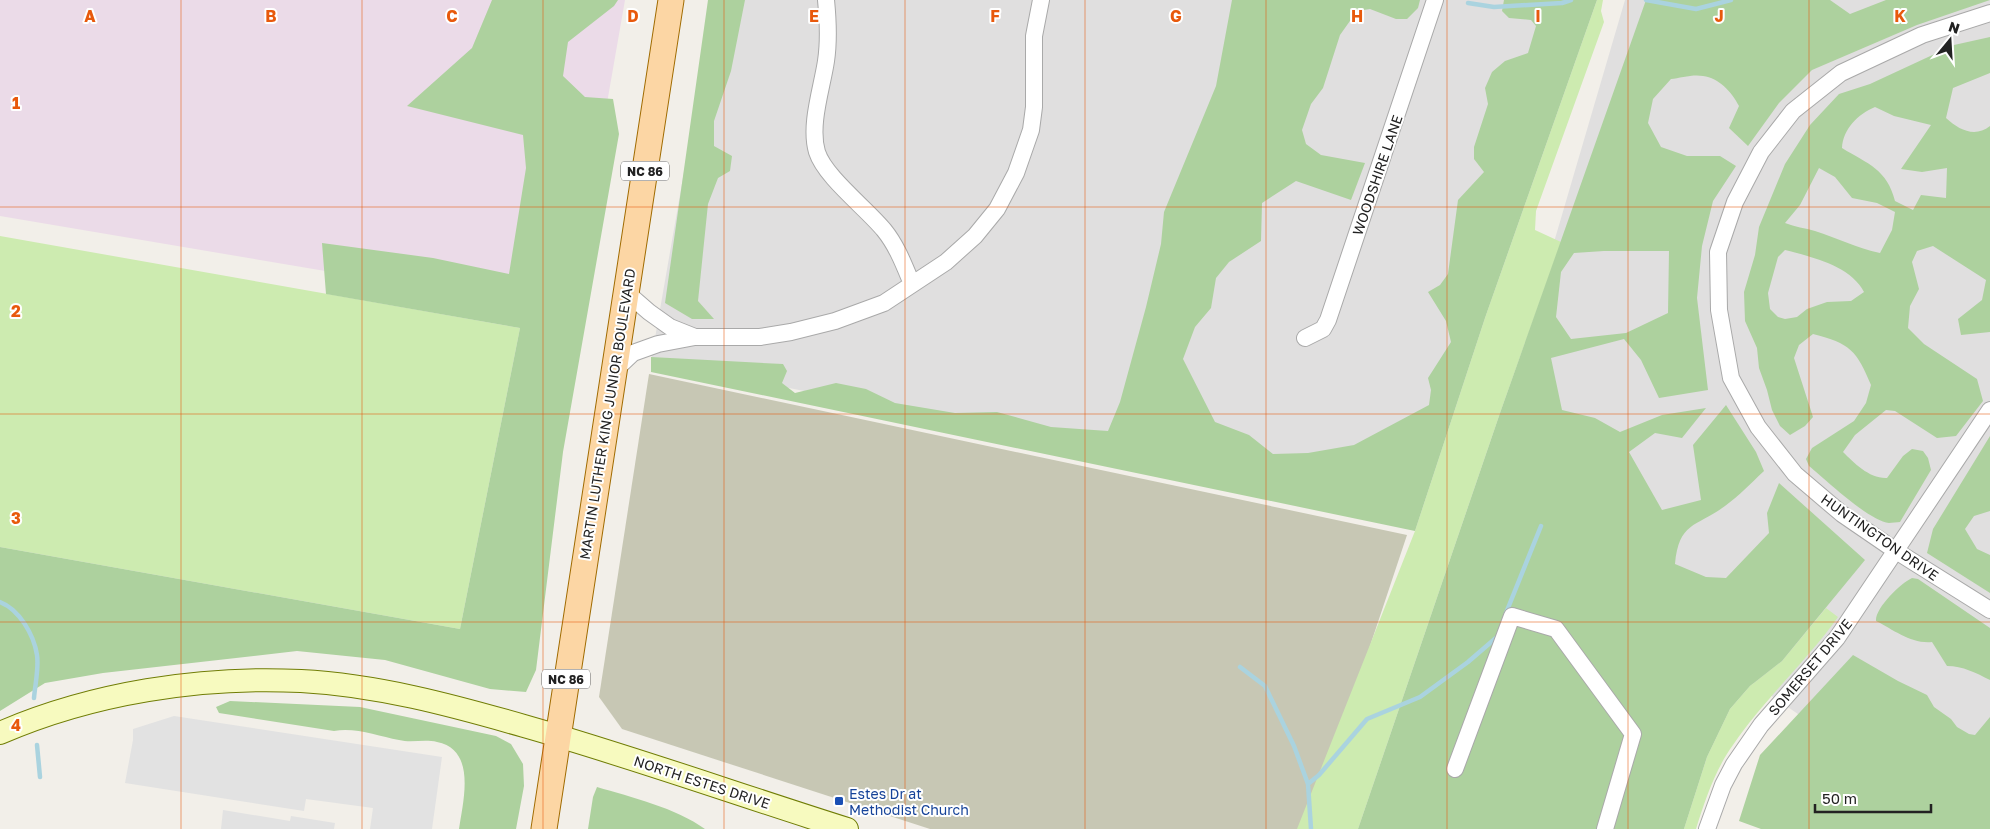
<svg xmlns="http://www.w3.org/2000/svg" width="1990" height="829" viewBox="0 0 1990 829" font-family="'Golos Text',sans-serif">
  <rect width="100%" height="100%" fill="#f2efe9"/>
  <path fill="#e0dfdf" d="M714,0H1571L1414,501L1132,455L651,361Z
    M1625,0H1990V829H1965L1747,679L1513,382Z"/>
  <path fill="#ebdbe8" d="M0,0H625L570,315L349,275L0,216Z"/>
  <path fill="#c7c7b4" d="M649,374L1407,535L1309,829H930L622,729L599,697Z"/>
  <path fill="#cdebb0" d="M1597,0H1603L1601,11L1604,22L1536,211L1535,230L1561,242L1500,413L1358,829H1297L1415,531L1485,318Z
    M0,236L520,328L460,629L0,547Z
    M1826,608L1838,617C1806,662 1764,699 1733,745C1715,770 1705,800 1696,829H1684L1707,757L1730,709L1750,686L1782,661Z"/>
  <path fill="#add19e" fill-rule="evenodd" d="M492,0H618L614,6L568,42L563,76L585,97L613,99L619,134L563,452L536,670L526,692L490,689L385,660L297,651L103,673L45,683L0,711V547L460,629L520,328L326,294L322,243L433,258L509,274L526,168L523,135L407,106L472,48Z
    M708,0H745L731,71L714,121V146L732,156L730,171L718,178L708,204L698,301L714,319H692L665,303Z
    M1232,0H1420L1418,8L1407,19H1396L1370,9L1357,11L1340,35L1323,88L1311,104L1302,130L1306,144L1321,155L1365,163L1351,200L1296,181L1262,203L1261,241L1229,262L1216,278L1211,308L1195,327L1183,359L1215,422L1249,435L1273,454L1308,453L1354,445L1429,405L1431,390L1428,378L1451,342L1446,321L1428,292L1440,285L1448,274L1458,200L1484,172L1474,159V147L1488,104L1485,88L1492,72L1505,61L1528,53L1536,26L1531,20L1509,18L1502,11L1504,0H1597L1485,318L1415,531L651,372V357L783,364L787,371L782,383L795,393L836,383L866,389L895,403L955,413L997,412L1051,427L1108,431L1120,402L1146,307L1161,244L1164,212L1216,86Z
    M1646,0H1830L1850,14L1886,0H1990L1917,25L1812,70L1779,103L1748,146L1729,128L1739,106C1732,92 1719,78 1703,76C1693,74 1680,78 1671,79L1653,99L1648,123L1661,147L1687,156H1720L1736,166L1713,201L1702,246L1697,298L1708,390L1659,398L1641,360L1624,339L1551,358L1562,410L1595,418L1620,432L1662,415L1706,408L1682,438L1655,433L1629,452L1662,510L1701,500L1693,445L1726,405L1756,452L1764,471C1751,483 1739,496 1725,506C1697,527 1679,521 1675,564L1706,577L1726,578L1769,533L1767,513L1779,483L1865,560L1782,661L1750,686L1730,709L1707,757L1684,829H1358L1500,413ZM1604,251H1669L1668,313L1626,333L1571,339L1556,317L1561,272L1574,253Z
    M1990,37V73L1953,88L1946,118C1959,130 1975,138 1990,126V332L1961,335L1958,319L1982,300L1986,280L1933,246L1917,251L1912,262L1919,289L1910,306L1908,328L1924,344L1977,379L1983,401L1956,436L1937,438L1895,411L1886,410L1855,435L1843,452C1854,463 1870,479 1887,478L1903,456L1912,449L1923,451L1928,458L1931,470L1900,522C1897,522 1892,523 1889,523C1869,521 1826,480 1809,466L1806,459L1812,448L1854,421L1866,403L1871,385C1857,351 1850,343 1813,334L1799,345L1794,358L1813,417L1805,426L1790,435L1780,426L1772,410L1767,390L1759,368L1757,348L1745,321L1744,292L1755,255L1759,227L1785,164L1810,125L1839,94L1870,84L1954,45ZM1875,107L1894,116L1931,125L1901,169L1922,172L1947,168L1946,198L1921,195L1913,210L1895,201C1887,169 1868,164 1842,148C1843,129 1858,114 1875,107ZM1819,168L1835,177L1852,198L1877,203L1895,212L1892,230L1880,253C1857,248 1837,238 1815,231C1805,228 1795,227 1785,223L1800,205ZM1785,250C1812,257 1851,266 1864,292L1851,301L1827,302L1807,309L1797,317L1785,319L1778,317L1770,309L1768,293L1778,257Z
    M1990,436V511L1974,516L1965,529L1977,549L1990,555V593L1927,553L1933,529Z
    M1912,578L1918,579L1990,628V680C1976,673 1963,666 1947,666L1932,642C1911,644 1894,630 1876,621C1875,608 1901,583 1912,578Z
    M1853,655L1898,681L1927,695L1934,707L1951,719L1957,727L1969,734L1975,735L1990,717V829H1761L1739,821L1760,755Z
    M230,701L360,707L496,736L511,744L523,764L524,786L516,829H459C463,801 477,750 437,742C425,739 411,743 399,740C378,736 355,727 334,731L219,713L216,707Z
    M597,787C631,797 676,808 705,829H588L593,797Z"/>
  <path fill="#e2e2e2" d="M174,716L442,757L432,829H370L373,808L306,799L304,811L125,783L133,740V729Z
    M223,810L290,821L291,816L335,823L334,829H221Z"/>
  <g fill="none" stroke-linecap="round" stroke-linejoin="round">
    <path stroke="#aad3df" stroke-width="4.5" d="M1646,0L1696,9L1731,0
      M1468,3L1494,7L1562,3L1571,0
      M0,602C19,609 34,635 37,655C39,668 35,685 34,698
      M1506,613L1541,526
      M1240,667L1265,686L1294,746L1308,784L1311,829
      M37,745L40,777
      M1308,784L1319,775L1367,719L1420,697L1468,662L1497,637"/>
    <g stroke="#a9a9a9" stroke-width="18">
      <path id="minor" d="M826,0C828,20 829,41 826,61C822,88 809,125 817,152C825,177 866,208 884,230C897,246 904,265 912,284
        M1990,13L1922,35L1841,73L1793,111L1761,152L1735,202L1718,252L1719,310L1731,378L1758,427L1795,474L1842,514L1896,551L1990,610
        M626,292L649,312L670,327L695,337
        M1305,338L1323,329L1328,320L1435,0
        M614,371L633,353L658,344L695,337H760L791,332L835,321L884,303L946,262L975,236L997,209L1016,173L1031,130L1034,107V36L1041,0
        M1455,769L1512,616L1556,629L1633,734L1605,829
        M1707,829L1723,785L1734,764L1761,725L1837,638L1990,410"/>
    </g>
    <g stroke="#707d05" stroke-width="24">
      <path id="secondary" d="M0,733C92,693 201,676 301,681C377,685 451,705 524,726C633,757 739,795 847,829"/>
    </g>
    <g stroke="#a06b00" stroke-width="27">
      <path id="primary" d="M544,829L671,0"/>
    </g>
    <use href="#minor" stroke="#fff" stroke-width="16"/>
    <use href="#secondary" stroke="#f7fabf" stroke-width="22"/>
    <use href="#primary" stroke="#fcd6a4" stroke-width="25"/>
  </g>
  <path fill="none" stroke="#e8590c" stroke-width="1" stroke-opacity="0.55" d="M181,0V829M362,0V829M543,0V829M724,0V829M905,0V829M1085,0V829M1266,0V829M1447,0V829M1628,0V829M1809,0V829M0,207H1990M0,414H1990M0,622H1990"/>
  <rect fill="#1a4fb4" stroke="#fff" stroke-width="2" x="834" y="796" width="10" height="10" rx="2.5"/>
  <g text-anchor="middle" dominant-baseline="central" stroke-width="4" stroke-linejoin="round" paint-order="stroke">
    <g fill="#fff" stroke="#646464" stroke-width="1">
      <rect x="621" y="161.5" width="48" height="19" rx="4"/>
      <rect x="542" y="669.5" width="48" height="19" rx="4"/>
    </g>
    <g font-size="12" font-weight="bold" fill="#222">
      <text x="645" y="171">NC 86</text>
      <text x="566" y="679">NC 86</text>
    </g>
    <g font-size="14" fill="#222" stroke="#fff">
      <text transform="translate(1377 175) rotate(-71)">WOODSHIRE LANE</text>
      <text transform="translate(607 414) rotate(-81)">MARTIN LUTHER KING JUNIOR BOULEVARD</text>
      <text transform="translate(1880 537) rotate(35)">HUNTINGTON DRIVE</text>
      <text transform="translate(1810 667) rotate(-50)">SOMERSET DRIVE</text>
      <text transform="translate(702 782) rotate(18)">NORTH ESTES DRIVE</text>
    </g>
    <g font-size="14" fill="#164399" stroke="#fff" text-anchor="start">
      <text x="849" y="793">Estes Dr at<tspan x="849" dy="16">Methodist Church</tspan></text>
    </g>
  </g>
  <g font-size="16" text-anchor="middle" font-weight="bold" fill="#e8590c" stroke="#fff" stroke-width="4" stroke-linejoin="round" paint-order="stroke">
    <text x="90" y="22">A</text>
    <text x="271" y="22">B</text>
    <text x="452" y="22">C</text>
    <text x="633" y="22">D</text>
    <text x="814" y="22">E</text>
    <text x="995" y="22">F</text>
    <text x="1176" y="22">G</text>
    <text x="1357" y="22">H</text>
    <text x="1538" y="22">I</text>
    <text x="1719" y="22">J</text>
    <text x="1900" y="22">K</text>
    <text x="16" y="109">1</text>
    <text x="16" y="317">2</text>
    <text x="16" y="524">3</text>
    <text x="16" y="731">4</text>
  </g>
  <g transform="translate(1950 40) rotate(18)" stroke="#ffffff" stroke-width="4" paint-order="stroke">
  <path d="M0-4L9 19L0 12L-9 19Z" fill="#222222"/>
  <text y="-8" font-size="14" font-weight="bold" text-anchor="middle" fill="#222222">N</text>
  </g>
  <path d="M1815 804v8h116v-8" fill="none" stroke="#222222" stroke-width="2.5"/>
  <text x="1822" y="804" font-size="15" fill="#222222" stroke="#ffffff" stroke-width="4" paint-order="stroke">50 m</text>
</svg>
